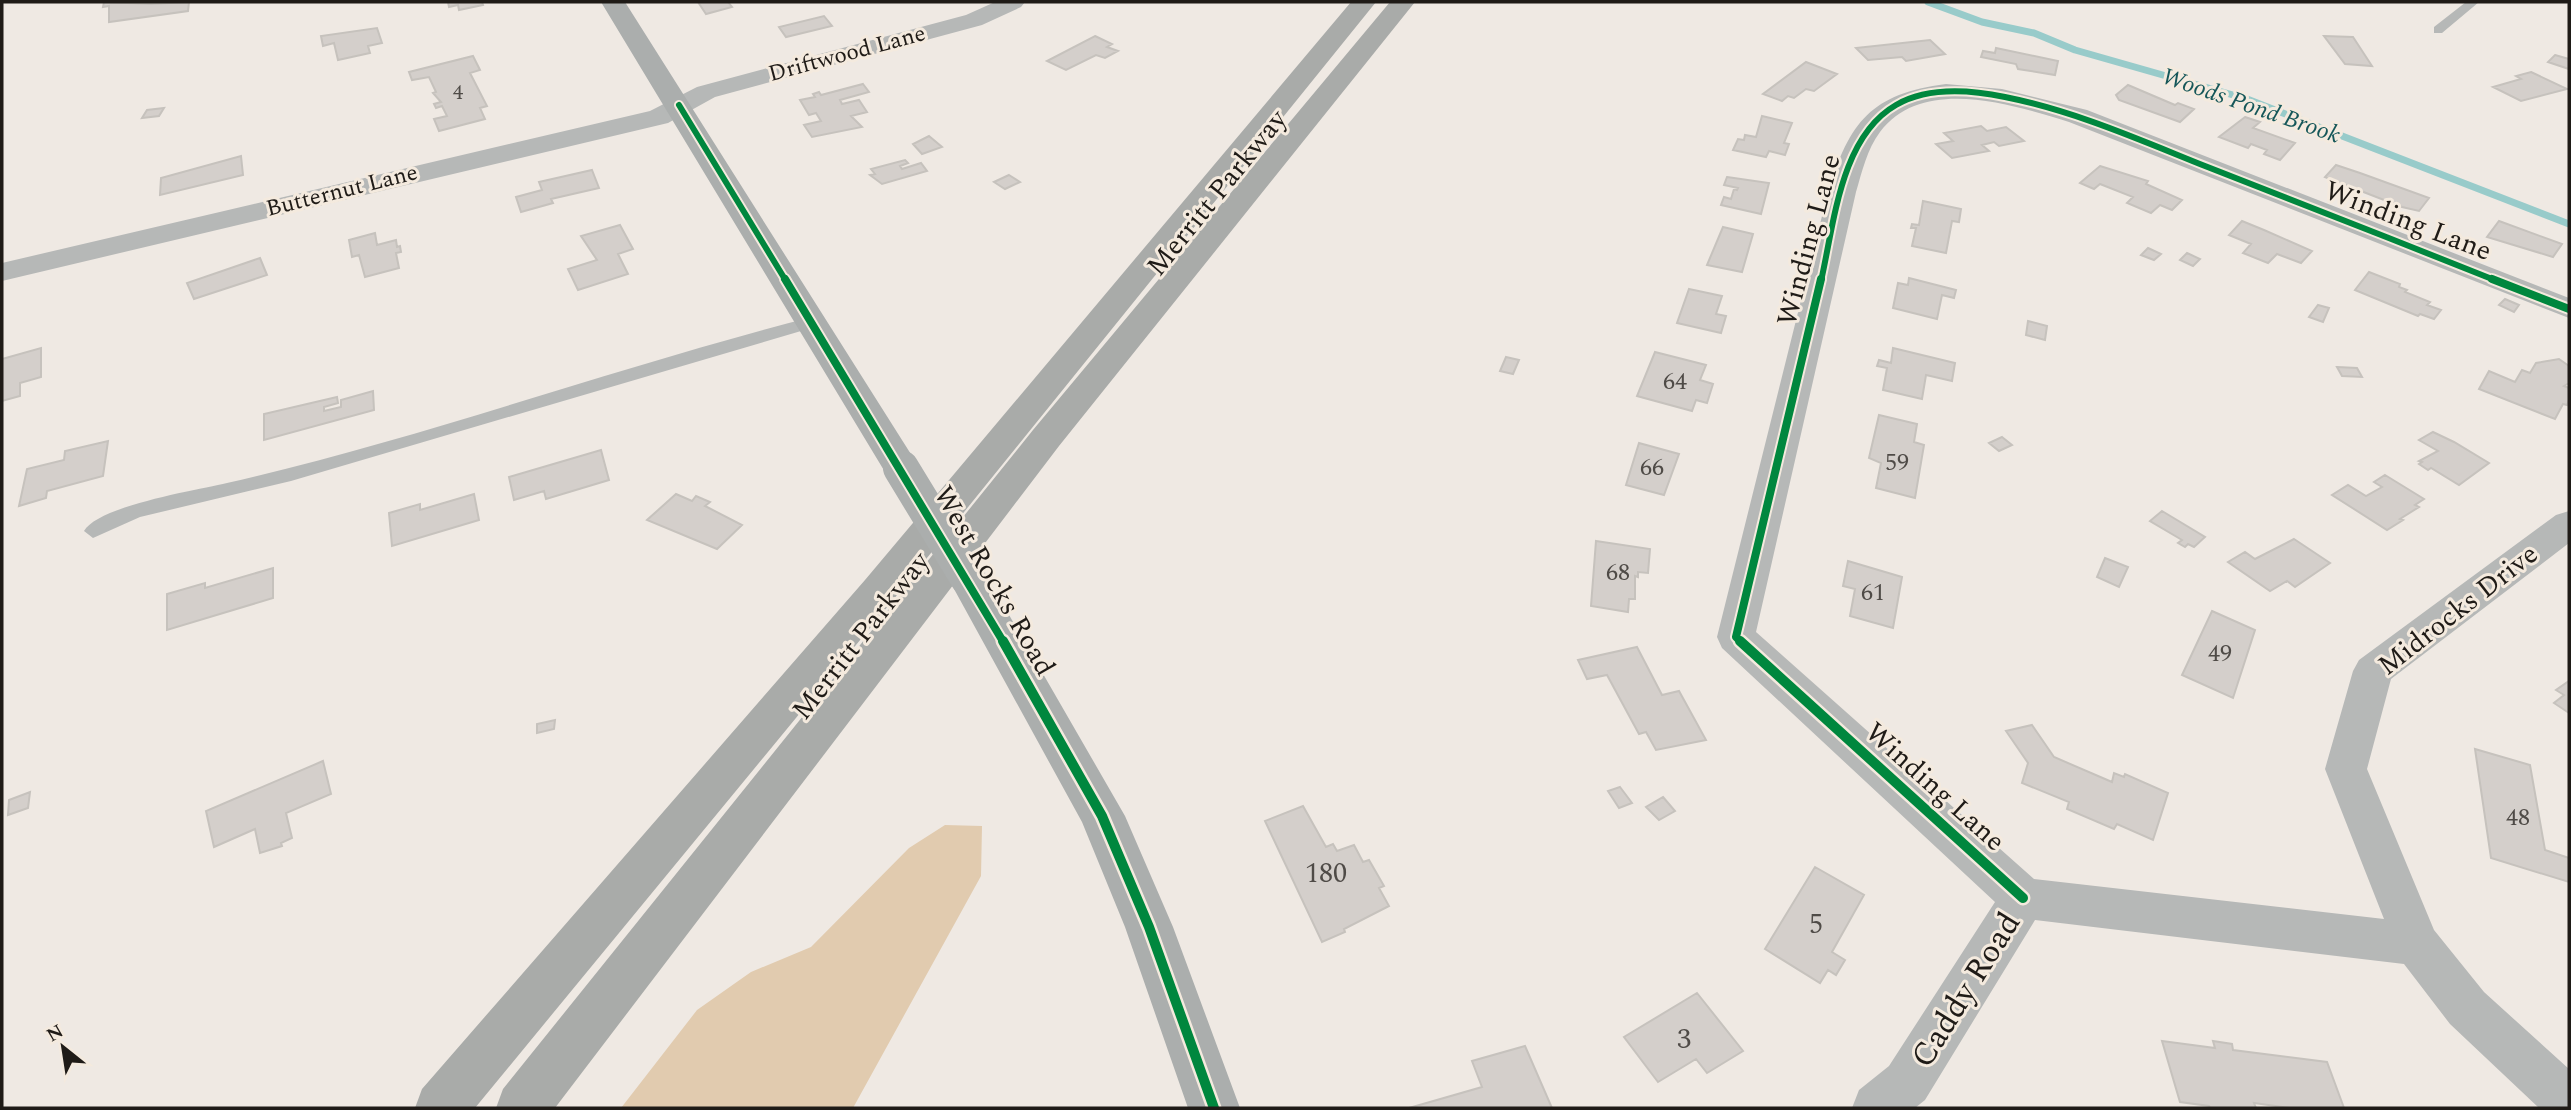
<svg xmlns="http://www.w3.org/2000/svg" width="2571" height="1110" viewBox="0 0 2571 1110" font-family="Spectral,serif">
  <rect width="100%" height="100%" fill="#efe9e3"/>
  <path fill="#e1cbaf" d="M945,825L982,826L981,876L853,1108H621L697,1010L751,972L811,947L909,848Z"/>
  <g fill="none" stroke-linecap="round" stroke-linejoin="round">
    <path stroke="#98cbca" stroke-width="7" d="M1928,2L1982,22L2034,33L2075,50L2247,99L2569,224"/>
  </g>
  <path fill="#d4cfcb" stroke="#c6c2bd" stroke-width="2" d="M104,2L151,4L189,2L188,11L109,22V6L103,7Z
    M448,2H482L483,5L459,10L458,5L449,7Z
    M698,2H728L732,7L706,14Z
    M824,16L832,26L786,37L779,27Z
    M377,28L382,43L368,46L370,53L338,60L334,43L323,46L321,36Z
    M1095,36L1112,44L1107,47L1118,51L1105,58L1096,55L1066,70L1047,61Z
    M2324,36L2353,37L2372,66L2345,64Z
    M1930,40L1945,54L1906,61L1902,57L1868,60L1856,48Z
    M1996,48L2058,61L2055,75L2018,69L2016,64L1981,57L1983,51L1995,53Z
    M2555,55L2569,59V69L2548,62Z
    M473,56L480,70L470,73L487,106L480,108L485,119L439,131L434,119L447,116L442,106L436,108L434,104L441,102L433,93L436,92L429,77L412,80L409,72Z
    M1806,62L1837,74L1814,91L1806,89L1794,98L1788,96L1782,101L1763,94Z
    M2531,72L2567,89L2521,101L2493,87L2521,79L2516,76Z
    M863,84L869,92L840,100L842,104L859,100L867,112L851,116L862,127L812,137L804,125L821,121L816,113L809,115L800,100L815,97L813,94L819,92L821,95Z
    M2128,85L2175,105L2178,103L2194,109L2180,122L2119,100L2116,95Z
    M164,108L159,116L142,118L147,110Z
    M1762,116L1792,123L1784,143L1789,144L1785,155L1769,151L1766,157L1733,150L1738,139L1744,140L1745,135L1756,137Z
    M2245,117L2260,122L2253,128L2295,143L2280,160L2264,154L2267,150L2251,144L2248,148L2219,137Z
    M1981,126L1987,131L2006,127L2024,141L1999,146L1994,142L1982,145L1989,151L1952,158L1936,144L1953,141L1944,133Z
    M929,136L942,147L922,154L913,144Z
    M241,156L243,175L160,195L161,178Z
    M905,160L908,163L900,166L902,169L921,163L927,171L882,184L870,175L875,174L871,169Z
    M2336,165L2360,173L2429,198L2419,211L2402,207L2325,177Z
    M2100,166L2148,181L2146,184L2182,200L2172,210L2160,205L2151,213L2127,203L2133,197L2100,184L2094,189L2080,183Z
    M592,170L599,188L551,199L553,203L521,212L516,197L542,190L539,182Z
    M1009,175L1020,182L1005,189L994,182Z
    M1727,177L1769,183L1761,214L1721,205L1724,197L1731,199L1734,189L1737,190L1738,188L1724,185Z
    M1923,201L1961,209L1959,222L1952,221L1946,253L1912,246L1916,228H1911L1912,224L1919,225Z
    M2242,221L2264,230L2312,251L2301,263L2277,254L2268,263L2243,253L2251,244L2229,235Z
    M2499,221L2562,244L2553,257L2487,237Z
    M620,225L633,249L618,254L628,274L578,290L568,269L597,260L581,236Z
    M1723,227L1753,234L1742,272L1707,265Z
    M375,233L377,245L396,240L397,247L400,246L401,252L396,253L399,268L365,277L359,255L352,257L349,240Z
    M2148,248L2161,254L2154,260L2141,255Z
    M2187,253L2200,259L2193,266L2180,260Z
    M260,258L267,275L194,299L187,283Z
    M2369,272L2400,284L2399,287L2407,290L2405,292L2430,302L2427,305L2441,310L2434,319L2420,314L2418,316L2355,290Z
    M1909,278L1956,290L1954,298L1942,295L1937,319L1893,308L1898,283L1908,285Z
    M1689,289L1722,296L1716,314L1726,316L1721,333L1677,323Z
    M2505,299L2519,305L2514,312L2499,305Z
    M2318,305L2329,308L2323,322L2309,317Z
    M2028,321L2047,326L2045,340L2026,335Z
    M41,348V377L20,383V396L2,401V359Z
    M1893,348L1955,363L1952,381L1926,375L1922,399L1883,390L1887,368L1877,366L1879,360L1891,363Z
    M1655,352L1706,365L1700,380L1713,384L1707,403L1696,400L1692,411L1637,396Z
    M1506,357L1519,360L1513,374L1500,371Z
    M2559,359L2569,366V383L2564,386L2569,388V400L2567,405L2563,404L2555,419L2479,389L2489,371L2515,382L2522,370L2530,373L2536,363Z
    M2337,367L2357,368L2362,377L2342,376Z
    M373,391L374,410L264,440V414L337,397L338,403L324,407V411L341,407V400Z
    M1879,415L1917,424L1914,442L1924,445L1915,498L1876,488L1881,463L1869,458Z
    M2433,432L2454,442L2489,463L2459,485L2431,468L2428,470L2419,464L2422,462L2419,461L2438,451L2419,440Z
    M2002,437L2012,445L1999,451L1989,443Z
    M108,441L103,476L47,491L46,498L19,506L27,469L64,460L65,451Z
    M1639,443L1679,454L1664,495L1626,485Z
    M601,450L609,480L546,499L544,491L514,500L509,477Z
    M2385,475L2424,499L2415,505L2419,507L2400,519L2403,520L2387,530L2332,495L2348,485L2366,496L2382,487L2374,482Z
    M474,494L479,520L392,546L389,513L420,504V510Z
    M676,494L692,501L696,496L710,502L705,506L742,525L717,549L647,520Z
    M2162,511L2205,537L2194,547L2188,544L2185,547L2178,543L2182,540L2150,521Z
    M2294,539L2330,563L2295,587L2287,581L2270,591L2228,562L2245,552L2255,559Z
    M1596,541L1650,549L1648,573L1638,572V577L1635,576V599H1629L1628,612L1591,606Z
    M2105,558L2128,567L2119,587L2097,577Z
    M1848,561L1902,577L1893,628L1850,616L1855,589L1843,586Z
    M273,568V598L167,630V594L205,583V588Z
    M2212,611L2255,630L2233,698L2182,675Z
    M1637,647L1662,695L1679,691L1706,740L1656,750L1646,732L1639,734L1607,675L1587,679L1578,660Z
    M2569,681V713L2554,703L2564,695L2556,690Z
    M555,720L554,729L537,733V724Z
    M2032,725L2054,757L2112,782L2114,773L2124,777L2125,774L2168,793L2153,840L2117,824L2114,829L2067,809L2069,802L2022,783L2028,763L2006,731Z
    M2475,749L2530,765L2545,850L2569,858V882L2491,858Z
    M323,761L331,794L286,813L292,838L281,843L282,846L260,853L255,829L214,847L206,811Z
    M1620,787L1632,803L1619,808L1608,791Z
    M30,792L28,808L8,815L9,800Z
    M1663,797L1675,811L1659,820L1646,807Z
    M1303,806L1326,847L1333,844L1337,851L1354,845L1363,862L1369,860L1384,886L1379,888L1389,906L1344,929L1345,932L1322,942L1265,821Z
    M1815,867L1864,895L1832,952L1845,960L1836,975L1828,970L1820,983L1765,949Z
    M1697,993L1743,1051L1707,1073L1696,1059L1658,1082L1624,1037Z
    M2162,1041L2215,1048L2213,1041L2232,1044L2233,1050L2327,1062L2344,1108H2290L2254,1103L2256,1108H2210L2209,1106L2180,1102Z
    M1525,1046L1552,1108H1409L1482,1087L1472,1061Z"/>
  <g fill="none" stroke-linecap="round" stroke-linejoin="round">
    <path fill="#b6b8b7" fill-rule="evenodd" d="M2466,2H2479L2442,33H2434V27Z
      M812,317L820,322L818,326L291,481L140,517L93,538L84,531C98,506 197,490 227,483C424,438 616,367 812,317Z"/>
    <path fill="#b6b8b7" fill-rule="evenodd" d="M995,2H1025L1021,7L982,25L715,97L668,123L2,281V263L650,111L697,87L966,15Z
      M1946,84L2002,89L2087,110L2569,298V318L2069,122C2013,105 1923,75 1880,132C1867,149 1862,172 1856,192L1756,632L2034,879L2384,919L2325,769L2353,671L2359,660L2556,515L2569,511V543L2391,679L2367,769L2434,930L2484,992L2569,1069V1108H2539L2450,1024L2404,964L2035,920L1925,1100L1915,1108H1852L1859,1090L1889,1066L1995,902L1722,648L1717,637L1828,192C1850,121 1871,94 1946,84Z"/>
    <path fill="#abaead" fill-rule="evenodd" d="M601,2H625L914,459L919,468L914,477L901,481L888,477Z
      M968,563L982,568L1125,816L1173,927L1240,1108H1188L1125,927L1082,822L948,578L954,568Z"/>
    <path fill="#a9aba9" fill-rule="evenodd" d="M1351,2H1376L893,600L475,1108H415L422,1089L865,580Z
      M1390,2H1415L1059,446L555,1108H496L503,1089L1033,430Z"/>
    <path stroke="#abaead" stroke-width="36" d="M901,468L968,578"/>
    <g stroke="#f4eade" stroke-width="10">
      <path id="cycleway-far2" d="M679,105L786,281
        M1821,281C1834,225 1840,137 1896,105C1927,87 1971,90 2005,97C2075,111 2140,140 2205,166C2302,204 2400,242 2497,281"/>
    </g>
    <g stroke="#f4eade" stroke-width="12">
      <path id="cycleway-far1" d="M785,279L1004,643
        M2492,279L2569,309
        M1742,643L1736,637L1821,279"/>
    </g>
    <g stroke="#f4eade" stroke-width="15">
      <path id="cycleway" d="M1003,641L1102,816L1149,927L1214,1108
        M1740,641L2023,898"/>
    </g>
    <use href="#cycleway-far2" stroke="#00873e" stroke-width="6"/>
    <use href="#cycleway-far1" stroke="#00873e" stroke-width="8"/>
    <use href="#cycleway" stroke="#00873e" stroke-width="10"/>
  </g>
  <g text-anchor="middle" dominant-baseline="central" stroke-width="6" stroke-linejoin="round" paint-order="stroke">
    <g font-size="21" fill="#4f4b47">
      <text x="458" y="93">4</text>
    </g>
    <g font-size="23" fill="#1f1b17" stroke="#f4eade">
      <text transform="translate(847 54) rotate(-15)">Driftwood Lane</text>
      <text transform="translate(342 191) rotate(-14)">Butternut Lane</text>
    </g>
    <g font-size="24" font-style="italic" fill="#165759" stroke="#f4eade">
      <text transform="translate(2251 106) rotate(19)">Woods Pond Brook</text>
    </g>
    <g font-size="24" fill="#4f4b47">
      <text x="1675" y="382">64</text>
      <text x="1897" y="463">59</text>
      <text x="1652" y="468">66</text>
      <text x="1618" y="573">68</text>
      <text x="1873" y="593">61</text>
      <text x="2220" y="654">49</text>
      <text x="2518" y="818">48</text>
    </g>
    <g font-size="28" fill="#1f1b17" stroke="#f4eade">
      <text transform="translate(1217 193) rotate(-51)">Merritt Parkway</text>
      <text transform="translate(2408 221) rotate(21)">Winding Lane</text>
      <text transform="translate(1809 240) rotate(-75)">Winding Lane</text>
      <text transform="translate(994 581) rotate(60)">West Rocks Road</text>
      <text transform="translate(2458 610) rotate(-38)">Midrocks Drive</text>
      <text transform="translate(861 636) rotate(-52)">Merritt Parkway</text>
      <text transform="translate(1935 787) rotate(42)">Winding Lane</text>
    </g>
    <g font-size="28" fill="#4f4b47">
      <text x="1326" y="873">180</text>
      <text x="1816" y="924">5</text>
      <text x="1684" y="1039">3</text>
    </g>
    <g font-size="33" fill="#1f1b17" stroke="#f4eade">
      <text transform="translate(1966 990) rotate(-58)">Caddy Road</text>
    </g>
  </g>
  <rect width="2571" height="1110" fill="none" stroke="#1f1b17" stroke-width="7"/>
  <g transform="translate(63 1047) rotate(330)" stroke="#f4eade" stroke-width="5" paint-order="stroke">
  <path d="M0-5L12 26L0 18L-12 26Z" fill="#1f1b17"/>
  <text y="-10" font-size="19" font-weight="bold" text-anchor="middle" fill="#1f1b17">N</text>
  </g>
</svg>
